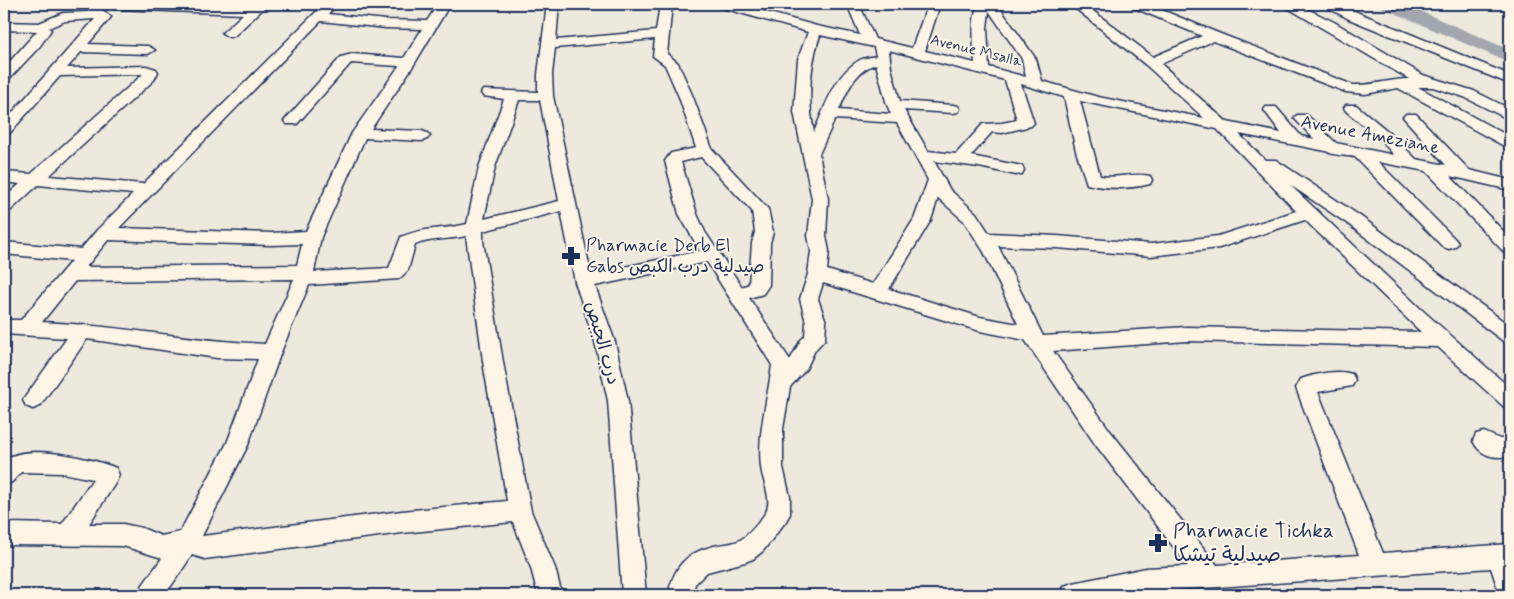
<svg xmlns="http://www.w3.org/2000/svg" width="1514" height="599" viewBox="0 0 1514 599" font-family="Mynerve,'Playpen Sans Arabic',sans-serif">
  <rect width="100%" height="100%" fill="#eee9dd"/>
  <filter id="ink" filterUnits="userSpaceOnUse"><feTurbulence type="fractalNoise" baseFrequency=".02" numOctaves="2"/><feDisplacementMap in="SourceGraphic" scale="10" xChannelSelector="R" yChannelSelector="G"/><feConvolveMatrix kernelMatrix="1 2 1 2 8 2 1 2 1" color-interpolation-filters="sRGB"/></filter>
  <g filter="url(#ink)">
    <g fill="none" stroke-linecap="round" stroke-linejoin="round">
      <path fill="#a2a7af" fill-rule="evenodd" d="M1380,4H1404L1510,50V63L1383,8Z"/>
      <g stroke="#1b2f5e" stroke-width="3">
        <path id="minor" d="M82,4H96L111,17L88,44L148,46L155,50L148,54L81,52L67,68L146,66L156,69L158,72L154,80L49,176L143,184L324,4H337L328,14L386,20L427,21L438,4H450L415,63L371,129L422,131L427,133L430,136L427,139L422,141L365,138L321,237L314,272L389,268L401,237C424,227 443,230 467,224L479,167L504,99L483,96L481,93L483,90L538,92V74L547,4H559L556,40L656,31L660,4H672L667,54L678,63L693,97L712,149L768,209L773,232L770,243L769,285L763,294L749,298L790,360L801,340L805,336L806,322L800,299L808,274L811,251L808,236L812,199L794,112L798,59L808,32L719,7L718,4H737L817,26L860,35L847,4H859L875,39L912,48L928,4H940L925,51L975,63C974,52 970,8 981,4C986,2 996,4 1001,4L999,7L1036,59L1042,81L1098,97L1204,118L1147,66L1070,4H1084L1153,57L1202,36L1132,7L1131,4H1147L1218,33L1353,85C1372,86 1390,79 1409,79L1281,4H1297L1334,22L1423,75L1474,91L1510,109V120L1464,97L1433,87H1418L1510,137V148L1504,146L1398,88L1365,94L1346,92L1213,41L1161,64L1227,122L1281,133L1264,110L1266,107H1276L1301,136L1314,139L1294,118L1297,115H1307L1336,143L1394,155L1380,139L1346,111L1344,108L1346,105H1356L1390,133L1416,159L1446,165L1403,117L1406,114H1416L1469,170L1510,180V190L1450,176L1510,238V254L1504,252L1426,171L1378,162L1455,239L1458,243L1455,247L1449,249L1443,247L1355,157C1346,155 1333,156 1326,151L1239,134L1265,160H1276L1360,216L1510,326V344L1503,341L1348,224L1290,185L1421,309L1510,388V408L1503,406L1438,347L1187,341L1053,351L1111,432L1217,565L1359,555L1296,388L1301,379C1315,374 1338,369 1352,374L1355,380L1352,386L1318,392L1383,553L1510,544V595H1500L1491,568L1146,592L1129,595H1061L1064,586L1073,583L1146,568L1188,566L1095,444L1025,340L980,331L823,283L818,299L826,322L825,339L815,350L806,369L790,387L783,429V467L790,497V514L786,521L763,551L753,559L745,562L707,572L695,584L692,595H668C674,567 685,553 714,546C722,544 733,544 740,540C749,535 760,521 766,512C773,499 762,480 761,467C757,433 768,399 772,365L707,262L595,286L615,342L628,401L646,595H622L608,401L595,342L575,282L561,211L483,231V241L504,368L531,511L555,568L562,595H538L531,568L513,522L402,533L205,559L192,555L165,595H139L142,586L162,558L123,546L4,545V523L62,524L93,479L63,473L21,472L12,482L4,485V461C23,442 93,458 116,468L119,475L116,482L89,524H123L142,528L161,536L180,532L227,443L258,359L217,358L87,339L40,406L33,409L26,406L23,400L67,338L4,334V320H21L71,261L4,254V242L81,249L97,230L133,194L38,185L10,211L4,213V198L20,184L4,182V172L31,174L143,74L60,76L9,134L4,136V122L95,19L65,21L49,28L51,30L40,46L9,79L4,80V68L37,31L4,30V22L39,23L63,13L89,12ZM989,11L1022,59L1026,77L989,67L987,28ZM321,21L386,28L422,29L404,58L352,54L341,57L284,121L287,124H297L351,63L399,66L352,133L306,231L271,233L119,228ZM820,35L874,47L876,56C871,57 864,58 860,60C834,74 825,108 814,132C807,99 810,66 820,35ZM655,39L653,56L665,65L679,97L696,148L671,153L665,161L679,214L700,251L591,274L553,96L552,74L555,48ZM889,50L1005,80L1017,120L1002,123L983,124L956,154L928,151L904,110L953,113L958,112L960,109L958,106L953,105L900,101L891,68ZM876,64L887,105L891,114L839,110C847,92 855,70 876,64ZM1021,84L1064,97L1076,151L1087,184C1107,189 1130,189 1150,184L1152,180L1150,176C1134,172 1116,179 1100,176L1080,101L1217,129L1296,211L1218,236L1151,244L1057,236L989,233L976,213L950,190L934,161L979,167L1016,175L1022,174L1024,170L1022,166L971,156L992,132L1002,133L1031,126L1034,123ZM519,100H540L559,201L484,219L495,167ZM835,119L897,123L928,180L914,219L873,284L827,270L829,251L826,236L828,199L819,154ZM701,157L752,211L755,232L752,243L749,284L742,287L705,232L697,214L681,162ZM938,198L964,221L984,252L1018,324L980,317L889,289L931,220ZM1305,220L1421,332L1187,327L1043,336L998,246L1057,248L1151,256L1219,248ZM466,236L484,368L507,501L402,511L202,536L248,445L281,352L309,285L399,279L408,270L415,245C431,238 449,240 466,236ZM108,240L271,245L302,244L297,265L86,267ZM294,279L265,344C190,341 117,325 42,322L75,281Z
          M111,4H177L251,7L258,4L264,8L234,36L229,37L222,33L243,14L117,9L112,8Z
          M1325,4H1340L1359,13L1510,75V84L1349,19L1326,7Z
          M1484,432L1500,439L1510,438V456C1495,459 1480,456 1473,441L1476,434Z"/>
      </g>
      <use href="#minor" fill="#fcf5e5" fill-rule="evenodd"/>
    </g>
  </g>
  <defs>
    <g id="pharmacy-bare" transform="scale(1.5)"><path d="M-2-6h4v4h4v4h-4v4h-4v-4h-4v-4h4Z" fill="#1b2f5e" stroke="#fcf5e5" stroke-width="2.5" paint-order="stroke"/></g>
  </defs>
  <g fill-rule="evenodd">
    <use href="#pharmacy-bare" x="571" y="256"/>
    <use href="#pharmacy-bare" x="1158" y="543"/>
  </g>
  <g text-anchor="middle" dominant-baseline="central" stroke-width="4" stroke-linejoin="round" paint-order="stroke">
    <g font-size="15" fill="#1b2f5e" stroke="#fcf5e5">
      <text transform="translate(976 51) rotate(14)">Avenue Msalla</text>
    </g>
    <g font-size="18" fill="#1b2f5e" stroke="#fcf5e5">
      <text transform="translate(1370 135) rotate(11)">Avenue Ameziane</text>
      <text transform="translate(602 343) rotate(74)">درب الجبص</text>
    </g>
    <g font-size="18" fill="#1b2f5e" stroke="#fcf5e5" text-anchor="start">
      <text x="586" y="246">Pharmacie Derb El<tspan x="586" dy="21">Gabs صيدلية درب الكبص</tspan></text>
    </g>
    <g font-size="21" fill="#1b2f5e" stroke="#fcf5e5" text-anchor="start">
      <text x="1173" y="531">Pharmacie Tichka<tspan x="1173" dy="24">صيدلية تيشكا</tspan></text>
    </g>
  </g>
  <rect width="1514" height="599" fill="none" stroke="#fcf5e5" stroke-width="20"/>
  <rect x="10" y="10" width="1494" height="579" fill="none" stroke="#1b2f5e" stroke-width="2" filter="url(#ink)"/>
</svg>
